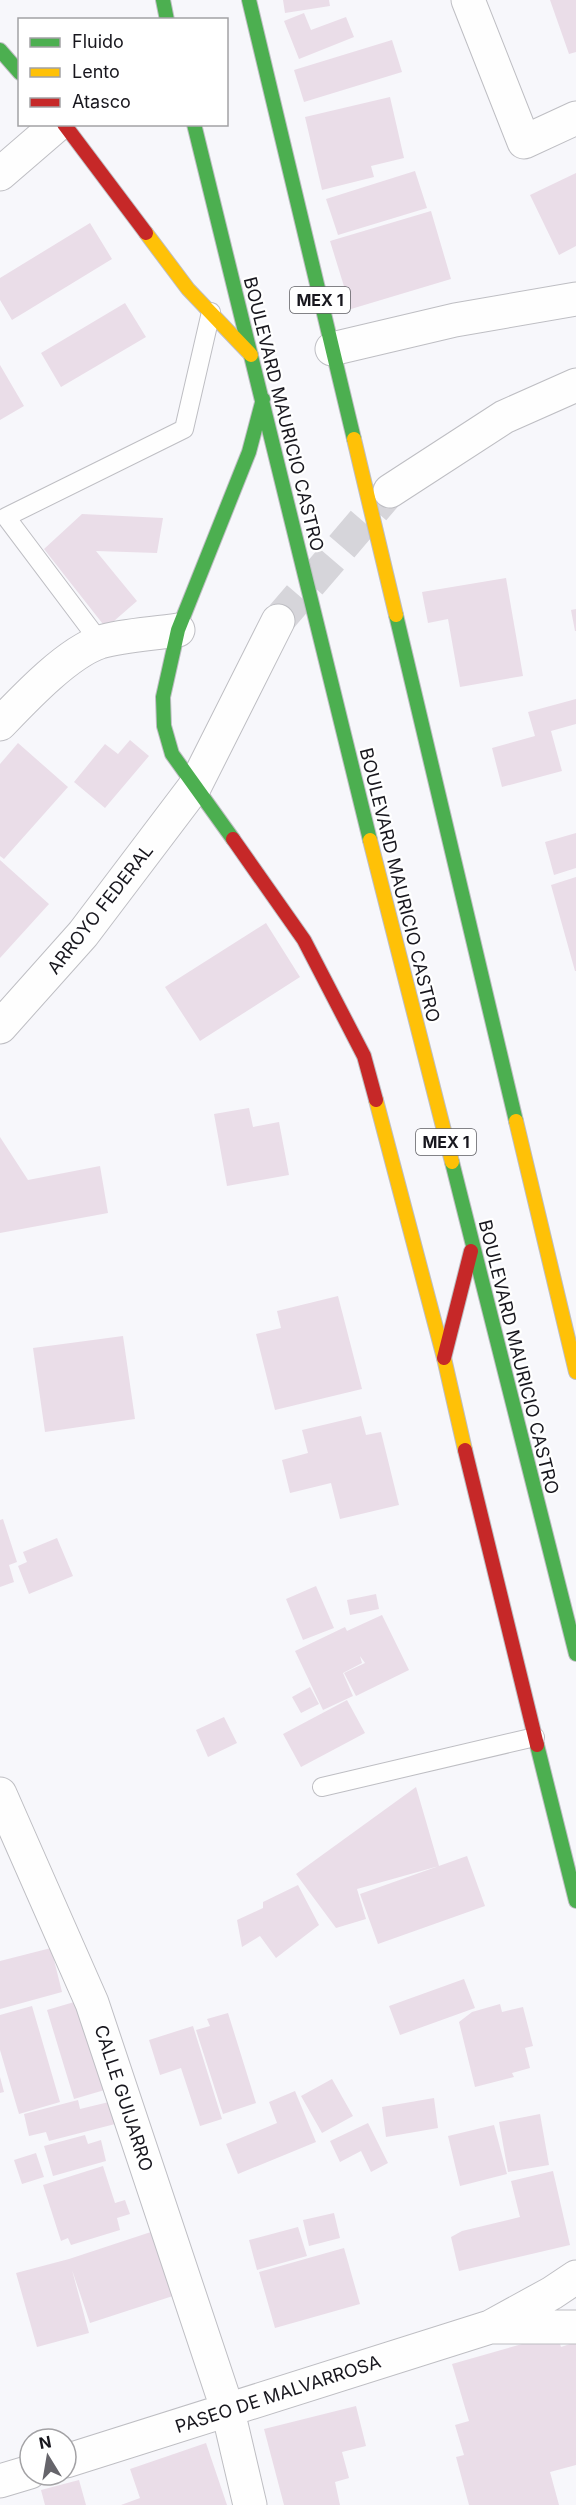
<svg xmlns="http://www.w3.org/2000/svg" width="576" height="2505" viewBox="0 0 576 2505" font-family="Inter,sans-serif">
  <rect width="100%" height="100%" fill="#f7f7fb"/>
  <path fill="#eadde8" d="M283,0H329L330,6L285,13Z
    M550,0H576V52L569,54Z
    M304,13L311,30L346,17L354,37L299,59L284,21Z
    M392,40L402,72L304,102L294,70Z
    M390,97L404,158L371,166L374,177L322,190L305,117Z
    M415,171L427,208L338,235L326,199Z
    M576,173V246L559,255L530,195Z
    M431,211L451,279L351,309L330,241Z
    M90,223L112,259L12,320L0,300V278Z
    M125,303L146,337L61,387L41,353Z
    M0,365L24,406L0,420Z
    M82,514L163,518L157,553L96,551L137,601L106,628L44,549Z
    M506,578L523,676L460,687L448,619L428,623L422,592Z
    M576,609V631H575L571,610Z
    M576,699V724L551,731L562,771L502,787L492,748L535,736L528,712Z
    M130,740L149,756L105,808L74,782L105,744L118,754Z
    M18,743L68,787L4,859L0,856V764Z
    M576,833V868L554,875L545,842Z
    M0,860L49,904L0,958Z
    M576,877V971H575L551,885Z
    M266,923L300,977L200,1041L165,987Z
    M249,1108L253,1127L279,1122L289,1175L227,1186L214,1114Z
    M0,1137L28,1180L100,1166L108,1213L0,1233Z
    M338,1296L362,1389L275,1410L256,1334L281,1328L277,1311Z
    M123,1336L135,1419L45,1432L33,1348Z
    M361,1416L366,1435L381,1432L399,1505L340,1519L331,1483L290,1493L282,1460L308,1453L302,1430Z
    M3,1519L17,1562L9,1565L14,1582L0,1587V1520Z
    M57,1538L73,1576L29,1594L18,1566L27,1562L23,1552Z
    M316,1586L334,1628L303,1640L286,1599Z
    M376,1594L379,1609L350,1615L347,1600Z
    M382,1615L409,1670L356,1696L344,1673L365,1663L360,1656L362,1663L343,1673L353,1696L323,1710L295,1651L345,1627L347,1631Z
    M310,1687L319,1704L301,1713L292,1697Z
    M347,1700L365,1733L301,1767L283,1734Z
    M224,1717L237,1743L208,1757L196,1730Z
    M416,1787L439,1866L357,1889L366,1919L336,1928L296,1874Z
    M467,1856L485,1906L378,1944L360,1894Z
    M298,1885L319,1925L276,1958L260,1936L242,1947L237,1920L263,1908V1902Z
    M51,1948L62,1992L0,2009V1961Z
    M464,1979L475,2008L400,2035L389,2006Z
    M81,2000L108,2089L74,2099L47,2010Z
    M500,2004L502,2012L523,2007L533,2046L525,2048L530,2068L512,2073L514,2077L475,2087L459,2022L472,2012Z
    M32,2006L60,2102L19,2114L0,2050V2015Z
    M228,2013L256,2103L223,2114L196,2030L210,2026L207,2019Z
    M193,2026L222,2119L200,2126L181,2068L160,2075L149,2040Z
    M0,2077L4,2092L0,2093Z
    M332,2079L353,2116L322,2133L301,2096Z
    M295,2091L316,2142L238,2174L226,2144L277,2123L269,2102Z
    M434,2098L438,2128L386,2137L382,2107Z
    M78,2100L80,2109L113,2101L119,2123L49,2141L46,2132L29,2136L24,2114Z
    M540,2114L549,2165L508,2172L499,2122Z
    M368,2123L388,2163L371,2172L361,2151L340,2162L330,2141Z
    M494,2125L507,2174L460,2186L448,2136Z
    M85,2135L88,2144L101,2140L106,2161L53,2176L44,2146Z
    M36,2153L44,2177L22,2184L14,2160Z
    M103,2166L115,2203L125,2200L130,2214L117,2218L120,2230L71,2245L68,2238L61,2241L43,2185Z
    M553,2171L570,2245L459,2271L451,2237L462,2231L520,2217L511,2181Z
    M334,2213L340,2238L309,2246L303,2220Z
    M298,2227L307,2256L257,2270L249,2240Z
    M157,2230L179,2294L90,2323L72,2270L89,2333L37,2347L16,2273L69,2259Z
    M344,2248L360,2304L275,2328L259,2272Z
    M557,2334L561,2347L576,2342V2465L550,2472L559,2505H469L456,2457L464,2455L455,2425L469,2421L452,2364Z
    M356,2406L366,2446L342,2452L349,2478L335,2482L340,2505H284L264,2429Z
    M206,2443L227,2505H121L140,2498L130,2469Z
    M79,2480L86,2505H45L41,2490Z"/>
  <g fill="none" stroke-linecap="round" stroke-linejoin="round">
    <path stroke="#d6d5da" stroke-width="33" stroke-dasharray="33 16" stroke-linecap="butt" d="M278,621L387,494"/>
    <g stroke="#bebec3" stroke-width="20">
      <path id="lane" d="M100,642L6,517L184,429L211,312
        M322,1787L535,1737"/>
    </g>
    <g stroke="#bebec3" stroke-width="35">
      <path id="street" d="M468,0L524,142L576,118
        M0,174L58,124
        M332,349L455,320L576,299
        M390,491L504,417L576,385
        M0,724C24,699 67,653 100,642C124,635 153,634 178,630
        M0,1027L83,934L195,786L278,621
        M0,1794L92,2003L228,2411L250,2505
        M494,2327H576
        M66,2461L490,2327L552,2293L576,2277
        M0,2481L30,2472"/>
    </g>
    <g stroke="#bebec3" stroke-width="16">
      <path id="fast" d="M163,0L167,20
        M249,0L354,439
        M0,50L20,73
        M194,124L370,840
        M396,615L516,1121
        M233,839L172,754L164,726L163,697L178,630L249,452L263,399
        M452,1162L576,1654
        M537,1745L576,1901"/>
    </g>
    <g stroke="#bebec3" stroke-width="16">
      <path id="slow" d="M146,233L188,289L251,355
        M354,439L396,615
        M370,840L452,1162
        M376,1100L444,1358L465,1450
        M516,1121L576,1372"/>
    </g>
    <g stroke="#bebec3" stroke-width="16">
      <path id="jam" d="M64,124L146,233
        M233,839L304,940L364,1056L376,1100
        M444,1358L471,1251
        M465,1450L537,1745"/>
    </g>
    <use href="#lane" stroke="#fefefe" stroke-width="18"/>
    <use href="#street" stroke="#fefefe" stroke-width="33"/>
    <use href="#fast" stroke="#4caf50" stroke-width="14"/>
    <use href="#slow" stroke="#ffc107" stroke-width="14"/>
    <use href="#jam" stroke="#c62828" stroke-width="14"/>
  </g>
  <g text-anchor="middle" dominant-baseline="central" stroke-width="4.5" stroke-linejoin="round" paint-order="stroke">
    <g fill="#fff" stroke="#5d5d62" stroke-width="1.5">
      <rect x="290" y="287" width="60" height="26" rx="4.5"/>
      <rect x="416" y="1129" width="60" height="26" rx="4.5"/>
    </g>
    <g font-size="16" font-weight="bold" fill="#18171e">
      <text x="320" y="300">MEX 1</text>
      <text x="446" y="1142">MEX 1</text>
    </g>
    <g font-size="18" fill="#18171e" stroke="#fff">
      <text transform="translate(284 414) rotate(76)">BOULEVARD MAURICIO CASTRO</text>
      <text transform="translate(400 885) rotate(76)">BOULEVARD MAURICIO CASTRO</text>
      <text transform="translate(100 909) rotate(-52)">ARROYO FEDERAL</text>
      <text transform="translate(519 1357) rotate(76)">BOULEVARD MAURICIO CASTRO</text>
      <text transform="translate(124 2098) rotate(72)">CALLE GUIJARRO</text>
      <text transform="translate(278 2394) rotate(-18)">PASEO DE MALVARROSA</text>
    </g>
  </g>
  <rect x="18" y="18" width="210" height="108" fill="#ffffff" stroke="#a3a2a5" stroke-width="1.5"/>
  <rect x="30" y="38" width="30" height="9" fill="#4caf50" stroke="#a3a2a5" stroke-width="1.5"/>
  <text x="72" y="48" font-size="18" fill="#18171e">Fluido</text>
  <rect x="30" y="68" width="30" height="9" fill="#ffc107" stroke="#a3a2a5" stroke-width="1.5"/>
  <text x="72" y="78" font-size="18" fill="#18171e">Lento</text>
  <rect x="30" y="98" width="30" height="9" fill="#c62828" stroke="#a3a2a5" stroke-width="1.5"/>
  <text x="72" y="108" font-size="18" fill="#18171e">Atasco</text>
  <g transform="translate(48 2457) rotate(349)"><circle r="28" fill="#ffffff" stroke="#a3a2a5" stroke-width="1.5"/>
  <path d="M0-4.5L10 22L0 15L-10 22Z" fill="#66656b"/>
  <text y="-9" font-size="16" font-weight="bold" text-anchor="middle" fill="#18171e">N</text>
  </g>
</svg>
